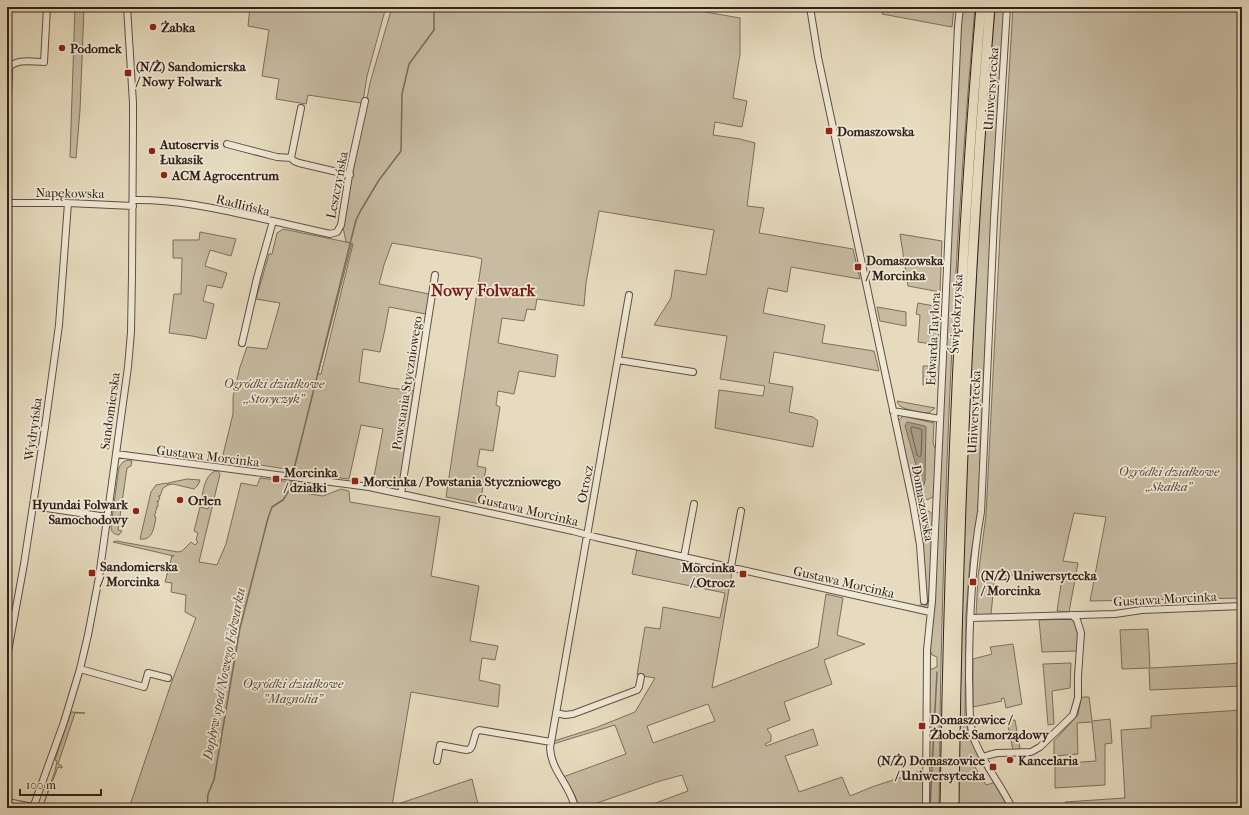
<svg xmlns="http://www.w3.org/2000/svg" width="1249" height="815" viewBox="0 0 1249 815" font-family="'IM FELL French Canon',serif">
  <rect width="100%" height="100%" fill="#e6dbbe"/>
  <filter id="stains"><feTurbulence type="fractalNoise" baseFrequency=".005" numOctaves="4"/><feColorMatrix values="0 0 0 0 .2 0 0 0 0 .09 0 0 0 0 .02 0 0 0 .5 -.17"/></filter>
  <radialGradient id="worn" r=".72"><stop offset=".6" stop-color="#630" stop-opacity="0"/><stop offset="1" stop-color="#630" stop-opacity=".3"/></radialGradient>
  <path fill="#c7bba2" stroke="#7c6e5e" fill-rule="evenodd" d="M75,7H84L80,110L76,158L70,157Z
    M250,7H386L367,76L363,101L362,100L361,103L308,95L306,104L276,99L279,79L262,76L269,30L248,26Z
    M392,7H677L740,18V54L733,98L747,101L742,127L715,122L713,135L740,139L755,143L747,206L764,208L759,233L853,249L860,279L791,267L787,292L768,288L763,313L825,325L822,343L874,351L879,371L774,352L769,383L793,387L789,412L813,417L818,421L813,447L715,428L719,390L763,396L765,386L720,379L727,336L654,325L671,298L675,270L706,275L714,230L599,211L586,283L584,306L537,299L535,310L527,309L524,321L502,318L498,343L558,355L555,377L519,371L514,394L498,391L496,405L500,407L493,451L480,449L477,466L486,468L480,504L446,497L482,259L475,257L392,243L384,265L379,284L429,294L426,314L389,307L385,329L380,352L363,349L359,382L391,388L415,391L400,488L373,482L383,429L361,425L349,479L293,472L295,465L293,470L222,459L233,414V397L240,367L247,347L267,349L280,303L256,299L269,254H272L277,233L283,229L351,243L346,242L343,227L345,213L370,83ZM352,243L353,244L321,374H318Z
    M884,7H954L952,27L882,14Z
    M962,7H975C957,212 947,417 942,623C940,684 940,746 939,808H928L929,670L937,667V657L932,655L930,650Z
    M995,7H1005L987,302L978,511L970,561L966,615L965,716L969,736L979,756L972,762L986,785L996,782L1008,805L996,808H958L964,522L969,404L986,104Z
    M1013,7H1242V598L1090,601L1106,517L1074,513L1063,561L1078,563L1069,612L1057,611L1062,578L995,575L991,614L976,615L978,577L986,515L1003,175Z
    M200,232L236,239L231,256L210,250L205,266L227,273L222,288L207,285L203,301L214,304L206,339L192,336L169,333L174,294H181L182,258H173V240H199Z
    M900,234L942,241L940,292L908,286Z
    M918,303L939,307L938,345L918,342L920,315L916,314Z
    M877,307L906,312V326L880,321Z
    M923,366H937L936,385H923Z
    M897,401L935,408L929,413C923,413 905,410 900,406C898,404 898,404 897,401Z
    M903,416L934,423L933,443L936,450L934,493L933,497L929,499L924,500L923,510C928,511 932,511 933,517L929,599L927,605L920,608L917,607C920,604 924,605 926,601L898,421Z
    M128,460L132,461L131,466L127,468L118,530L122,531L119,535C113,534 111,532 111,526L119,467L123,462Z
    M215,471H218L220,474L199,562L217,565L226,544L241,483L257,486L260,478L292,482L293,483L292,491L323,496L341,489L349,491L350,502L440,517L431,576L479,586L470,641L498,646L495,660L482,658L479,680L500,685L498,707L411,692L392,806L472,779L479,808H129L172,681L196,618L185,612L186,595L171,592L172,583L165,582L172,556H174L113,542L117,541L122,542L178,552L182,551L191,542L195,545L198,542L196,540L198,533L194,531L200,507L208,509L209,505L201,503C203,492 204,476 215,471Z
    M187,479L200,480L198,485L194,489L173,484L168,485V483Z
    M167,483L168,485L163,488L160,496H158L160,497L159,500L158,501L159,502L157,501V502L158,503V507H156L157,509L155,512H156L154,516L156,517C154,527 153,541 140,539L151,492L156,485Z
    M637,549L732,572L712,688L818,647L826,594L843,598L837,635L865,644L824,660L832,684L784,702L790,720L767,729L771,735V741L765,744L766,746L813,729L818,745L785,756L799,792L842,777L850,796L872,787L923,770V808H642L688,791L682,775L660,781L583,808H578C577,795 570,787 563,777L626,754L615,725L553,744L554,741L595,728L635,712L655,678L637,675L645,627L660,629L663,607L720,618L725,593L632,574ZM708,704L715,721L653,743L647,726Z
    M1072,619C1079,629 1078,639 1077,651L1042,652L1039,620Z
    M1148,629L1150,668L1242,663V686L1150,690L1149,668L1122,669L1120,630Z
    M1013,644L1022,704L1006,708L1004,698L1001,699L1002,701L973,707V659L992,654L990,647Z
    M1071,663L1070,688L1052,691L1054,724L1048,725L1043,664Z
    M1081,697H1089L1092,721L1110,719L1112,743L1105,744V785L1055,788V764L1096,761L1092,722L1077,723L1078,754L1054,756V741L1078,715Z
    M1242,710V808H1066L1065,802L1125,798L1121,730L1151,728V716Z
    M71,712L85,713H75L58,764L62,766V768L58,767L42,808L55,771L57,761L55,760Z
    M1015,720L1020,749L1013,750L1007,721Z"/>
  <path fill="#a89c86" stroke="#786b5b" d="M907,422L925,426L926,427L925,480L924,485L922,486L918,483L916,465L905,426Z"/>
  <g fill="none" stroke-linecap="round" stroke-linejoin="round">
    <path stroke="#6c5e50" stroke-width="1" d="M913,427L920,429L922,430L921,455L920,457L917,455L911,430V428Z"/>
    <path stroke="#786b5b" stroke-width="1.5" d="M294,469L356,220L361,210L379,180L401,151L402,94L409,64L434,30V10L436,7
      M932,768L937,672
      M207,808L208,794L214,780L240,628L268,518L272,507L283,500L288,492L292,482
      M930,808L932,770"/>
    <g stroke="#5e5043" stroke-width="8">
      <path id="minor" d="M810,7L818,57L913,504L920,545L924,601
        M1007,7L994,219L981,512C971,567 969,622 969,679C970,697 968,718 973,736C981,761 1001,784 1012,808
        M301,108L291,158L294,161L299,163L350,175
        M7,124L9,68C16,58 33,62 44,62L47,7
        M227,144L277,157L291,158
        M133,200C180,199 227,211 273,221L257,278L242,343
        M7,203H68L133,206
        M273,221L330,234L337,232L341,225L350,169L365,101
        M618,360L693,372
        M893,411L940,419
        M116,454L369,487L573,531L595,537L930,612
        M401,494L435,275
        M33,506L107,517
        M684,557L694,504
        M731,567L741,511
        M970,618L1115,614L1142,610L1242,606
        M7,657L24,564L45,427L59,325L68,203
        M80,669L144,687L148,673L168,678
        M556,713L565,715L573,714L637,690L639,687L641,677
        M983,757L989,755L997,753L1031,752L1040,747L1073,715L1078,698V676L1081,633L1077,620L1072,615
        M437,761L440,745L466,750L470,749L472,746L476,732L479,730L551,742
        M7,802L33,807
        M33,808L64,722L80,669L88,635L99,577L128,367L131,332L132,275L133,127V103L127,7
        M575,808C571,786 551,771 550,748L629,295
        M926,808L927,650L932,601L934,554L958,26L960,7"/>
    </g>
    <g stroke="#31211a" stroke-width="11">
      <path id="highway" d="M945,808C949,541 958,273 981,7
        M954,808C957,541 968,274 990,7"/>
    </g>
    <use href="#minor" stroke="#efe8d5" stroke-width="6"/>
    <use href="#highway" stroke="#e6dbbe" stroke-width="9"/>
  </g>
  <g fill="#8f2418" stroke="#efe8d5" stroke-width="1.5">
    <circle cx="153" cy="27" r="4"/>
    <circle cx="62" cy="48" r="4"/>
    <rect x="124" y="69" width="8" height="8" rx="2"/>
    <rect x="825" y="127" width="8" height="8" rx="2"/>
    <circle cx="152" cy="151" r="4"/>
    <circle cx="164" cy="175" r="4"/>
    <rect x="854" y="263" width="8" height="8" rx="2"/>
    <rect x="272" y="475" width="8" height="8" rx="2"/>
    <rect x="351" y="477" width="8" height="8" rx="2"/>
    <circle cx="180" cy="500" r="4"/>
    <circle cx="136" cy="511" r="4"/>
    <rect x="88" y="569" width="8" height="8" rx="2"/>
    <rect x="739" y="570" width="8" height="8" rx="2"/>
    <rect x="969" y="578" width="8" height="8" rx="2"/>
    <rect x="918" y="722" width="8" height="8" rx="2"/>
    <circle cx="1010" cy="760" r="4"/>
    <rect x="989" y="763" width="8" height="8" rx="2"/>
  </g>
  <g text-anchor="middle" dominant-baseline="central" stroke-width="3.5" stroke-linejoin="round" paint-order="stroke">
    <g font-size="13" font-weight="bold" fill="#31211a" stroke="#efe8d5" text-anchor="start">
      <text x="161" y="27">Żabka</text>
      <text x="70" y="48">Podomek</text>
      <text x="136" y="66">(N/Ż) Sandomierska<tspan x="136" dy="15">/ Nowy Folwark</tspan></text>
      <text x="837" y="131">Domaszowska</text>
      <text x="160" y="144">Autoservis<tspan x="160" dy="15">Łukasik</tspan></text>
      <text x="172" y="175">ACM Agrocentrum</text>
      <text x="866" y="260">Domaszowska<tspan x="866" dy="15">/ Morcinka</tspan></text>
      <text x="284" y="472">Morcinka<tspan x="284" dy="15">/ działki</tspan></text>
      <text x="363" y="481">Morcinka / Powstania Styczniowego</text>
      <text x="188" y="500">Orlen</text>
      <text x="128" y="504" text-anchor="end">Hyundai Folwark<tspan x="128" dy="15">Samochodowy</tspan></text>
      <text x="100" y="566">Sandomierska<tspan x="100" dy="15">/ Morcinka</tspan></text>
      <text x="735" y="567" text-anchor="end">Morcinka<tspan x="735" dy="15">/ Otrocz</tspan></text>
      <text x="981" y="575">(N/Ż) Uniwersytecka<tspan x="981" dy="15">/ Morcinka</tspan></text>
      <text x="930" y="719">Domaszowice /<tspan x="930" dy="15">Żłobek Samorządowy</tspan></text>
      <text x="985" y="760" text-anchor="end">(N/Ż) Domaszowice<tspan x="985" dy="15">/ Uniwersytecka</tspan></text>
      <text x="1018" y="760">Kancelaria</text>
    </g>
    <g font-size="13" fill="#31211a" stroke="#efe8d5">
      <text transform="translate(991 89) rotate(-86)">Uniwersytecka</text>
      <text transform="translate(337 185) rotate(-79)">Leszczyńska</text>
      <text transform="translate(70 193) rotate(1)">Napękowska</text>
      <text transform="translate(243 205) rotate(14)">Radlińska</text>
      <text transform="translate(956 314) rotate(-87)">Świętokrzyska</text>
      <text transform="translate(933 339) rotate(-87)">Edwarda Taylora</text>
      <text transform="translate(407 383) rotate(-81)">Powstania Styczniowego</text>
      <text transform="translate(110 411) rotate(-82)">Sandomierska</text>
      <text transform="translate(974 412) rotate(-87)">Uniwersytecka</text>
      <text transform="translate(33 429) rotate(-82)">Wydryńska</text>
      <text transform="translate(208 456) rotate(7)">Gustawa Morcinka</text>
      <text transform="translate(585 484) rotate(-79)">Otrocz</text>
      <text transform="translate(923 503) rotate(80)">Domaszowska</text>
      <text transform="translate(528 510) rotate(13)">Gustawa Morcinka</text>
      <text transform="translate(844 582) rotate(13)">Gustawa Morcinka</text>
      <text transform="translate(1165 599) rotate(-3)">Gustawa Morcinka</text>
    </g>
    <g font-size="13" font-style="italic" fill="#56483c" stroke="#efe8d5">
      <text x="274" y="383">Ogródki działkowe<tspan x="274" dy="15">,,Storyczyk"</tspan></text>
      <text x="1169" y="471">Ogródki działkowe<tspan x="1169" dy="15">„Skałka”</tspan></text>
      <text x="293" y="683">Ogródki działkowe<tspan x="293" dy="15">"Magnolia"</tspan></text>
    </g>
    <g font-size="14" font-style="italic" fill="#5b4c40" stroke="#efe8d5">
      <text transform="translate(224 674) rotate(-79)">Dopływ spod Nowego Folwarku</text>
    </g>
    <g font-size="17" font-weight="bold" fill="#7a1f14" stroke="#efe8d5">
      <text x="483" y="290">Nowy Folwark</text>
    </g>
  </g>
  <rect width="1249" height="815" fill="none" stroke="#e6dbbe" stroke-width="24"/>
  <rect x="8" y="8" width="1233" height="799" fill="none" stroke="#31211a" stroke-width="2"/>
  <rect x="12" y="12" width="1225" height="791" fill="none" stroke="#31211a"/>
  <path d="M20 789v6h81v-6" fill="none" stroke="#31211a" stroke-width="2"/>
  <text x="26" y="789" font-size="12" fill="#31211a" stroke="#efe8d5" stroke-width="3" paint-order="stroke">100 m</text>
  <rect width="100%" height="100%" filter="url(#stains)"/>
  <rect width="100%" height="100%" fill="url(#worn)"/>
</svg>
